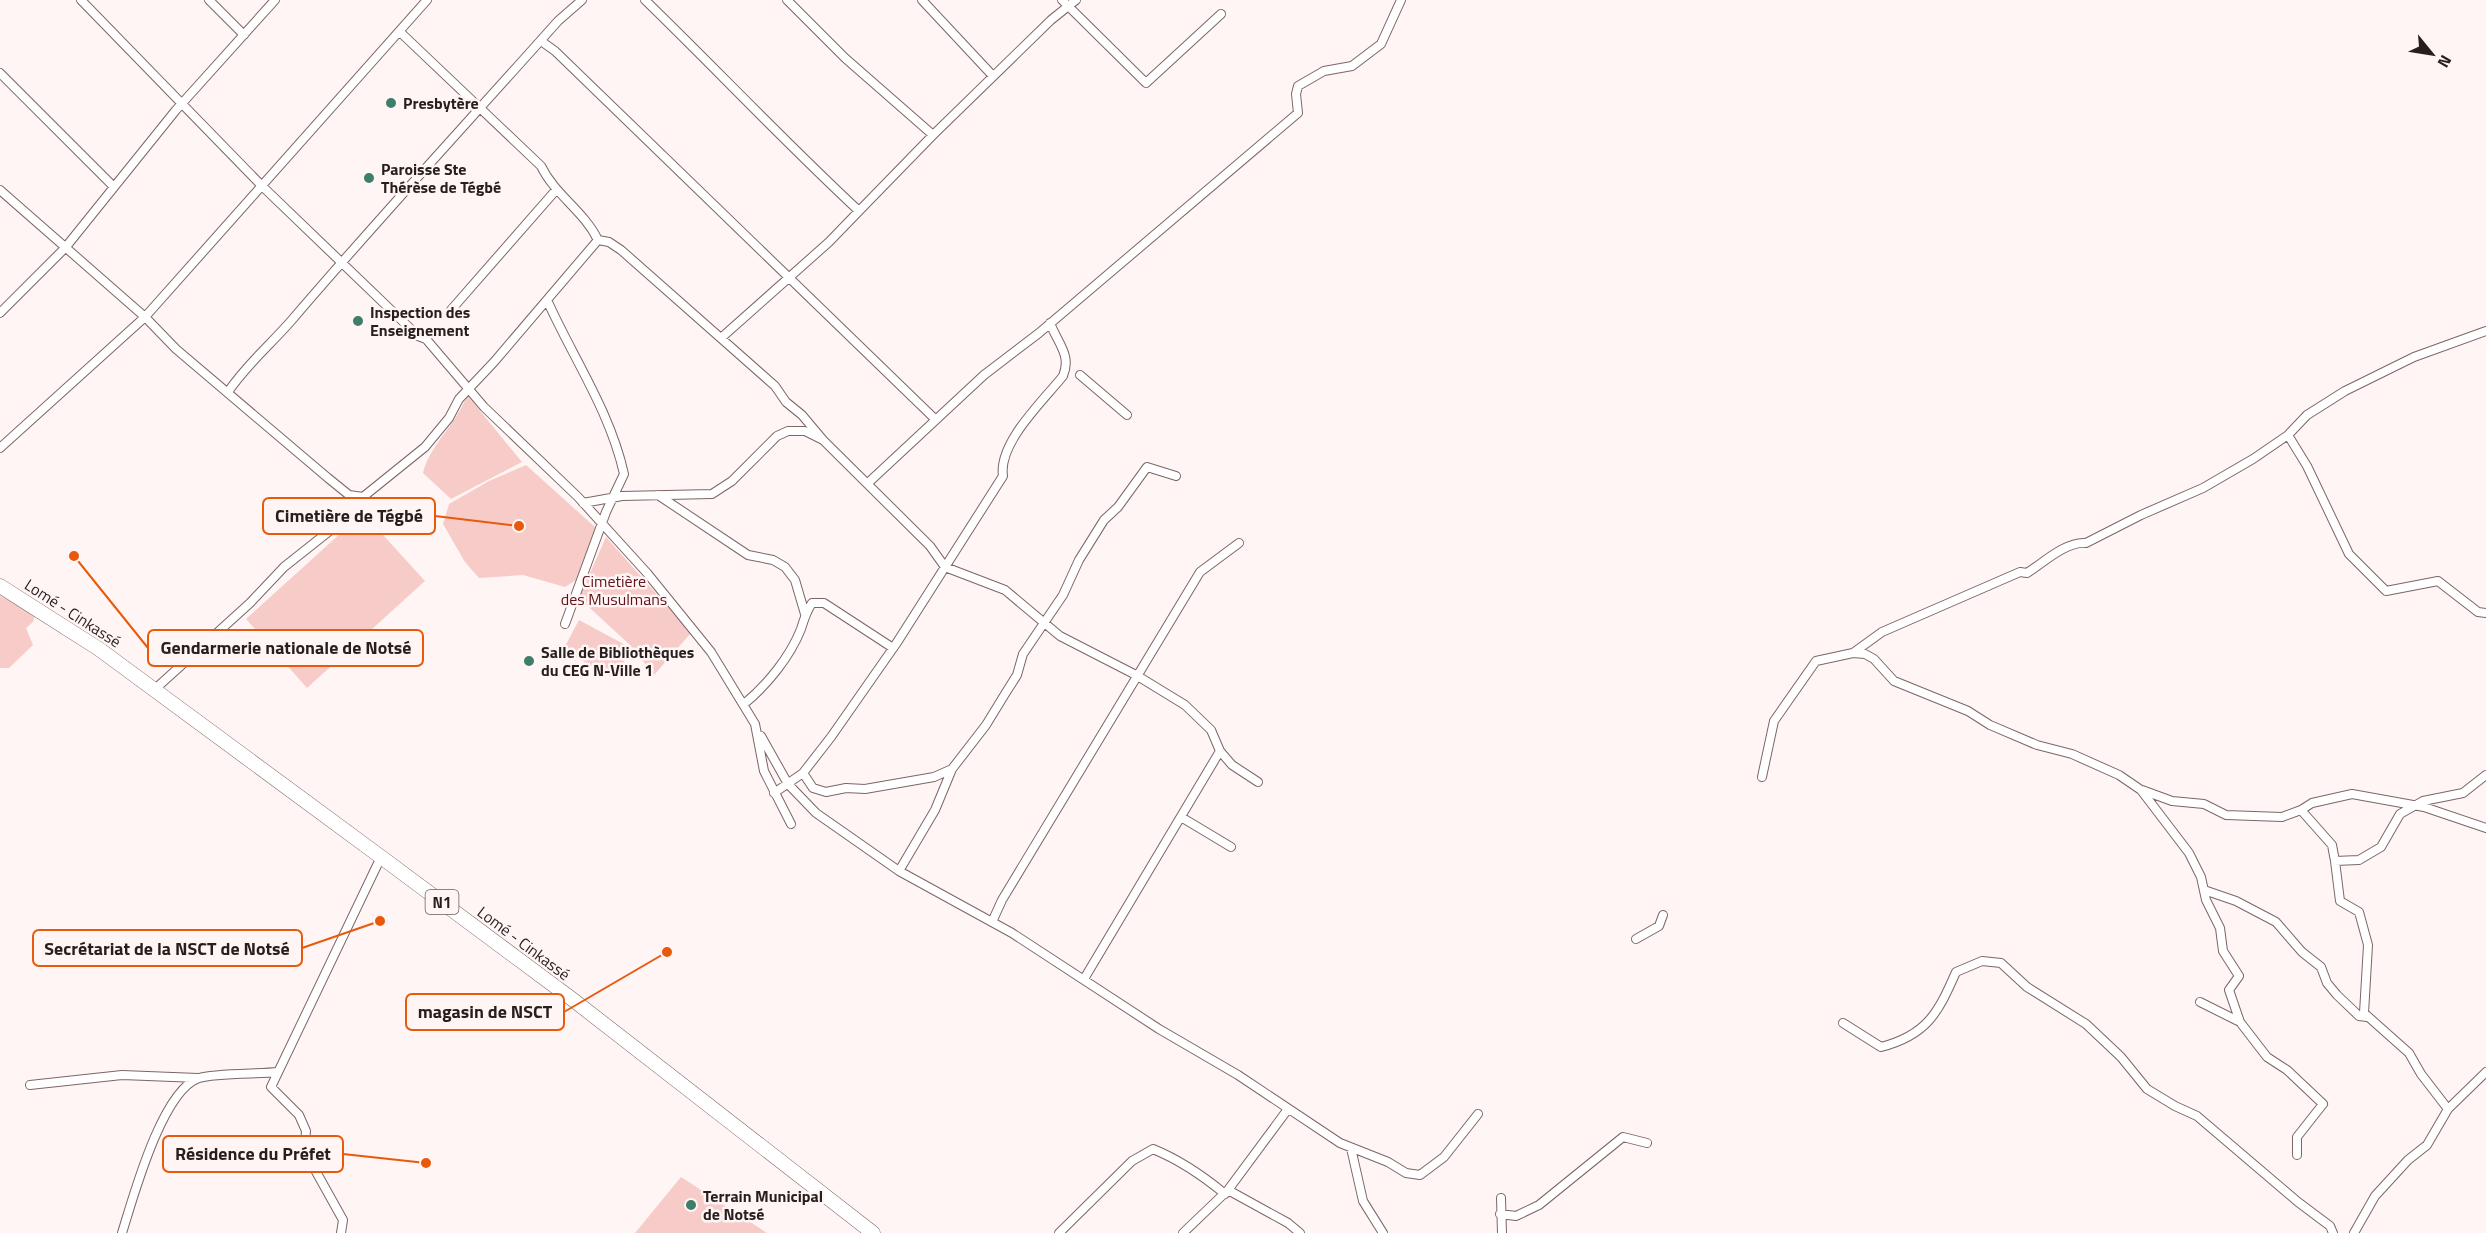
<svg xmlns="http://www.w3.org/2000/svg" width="2486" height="1233" viewBox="0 0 2486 1233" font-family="'Titillium Web',sans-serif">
  <rect width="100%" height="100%" fill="#fff5f4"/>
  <path fill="#f7cbc8" d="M467,395L522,462L451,499L423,473C430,444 457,424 467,395Z
    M526,465L596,528L576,580L565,587L523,575L479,578L465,562L443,524L449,504L489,481Z
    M363,513L425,581L307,688L246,619Z
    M606,537L691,633L654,675L630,645L579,598Z
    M0,596L35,615L33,622L26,628L33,645L9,668H0Z
    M579,620L631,648L615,679L563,650Z
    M681,1177L767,1233H635Z"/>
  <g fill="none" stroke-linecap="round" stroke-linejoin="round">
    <g stroke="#7c6665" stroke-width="10">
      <path id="minor" d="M81,0L262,186L418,336L426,339L484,407L578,497L647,573L711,652L755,724L764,771L791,824
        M209,0L244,35
        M645,0C717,70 786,143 859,211L829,242L721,338
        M787,0L845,58L933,135L1051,20L1076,0
        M922,0L993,76
        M1062,0L1146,83L1221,14
        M400,32L541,166C555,195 584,211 598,240L609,242L621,250L775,386L786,402L802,415L823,440L930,546L945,567L1005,590L1060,636L1136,675L1185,705L1211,730L1220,751L1232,765L1258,782
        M541,41L555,51L935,419
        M0,73L114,187
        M0,190L145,317L176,349L328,478L349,495L363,497
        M859,211L933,135
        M547,300C573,358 610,411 624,474L606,512L565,624
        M451,310L556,190
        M0,313L65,248L176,110L275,0
        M1080,375L1127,415
        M228,392C246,365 270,345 291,321C378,219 469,121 558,21L582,0
        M2288,435L2307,466L2349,554L2386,591L2438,581L2478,612L2486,613
        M0,448L145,317L427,0
        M868,483L984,375L1039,333L1298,113L1296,94L1298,86L1324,71L1352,66L1381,44L1401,0
        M658,495L748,555L773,560L785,567L795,580L805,614
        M583,503L622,496L712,494L732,481L777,436L788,431H805L823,440
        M1853,653L1882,632L2020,572L2027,573C2043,563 2066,541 2086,543L2141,515L2203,488L2253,459L2288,435L2307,415L2345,391L2414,357L2486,331
        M154,690L250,603L284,567L337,525L363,497L425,447L449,418L459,399L494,362L598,240
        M744,704C767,685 790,657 801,629C804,619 806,612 812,603H824L893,648
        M761,736L788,784L816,813L899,871L1012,933L1159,1029L1238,1075L1340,1143L1388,1162L1406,1173L1420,1175L1444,1157L1478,1114
        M803,773L813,788L826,792L846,788L865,789L934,777L952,769
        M1762,777L1774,721L1816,661L1853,653L1865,654L1874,659L1894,681L1968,711L1990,725L2037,745L2072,754L2119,775L2141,790L2189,853L2201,877L2206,900L2220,928L2223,951L2239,976L2229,990L2240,1022L2267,1057L2287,1070L2323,1104L2297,1137V1155
        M2142,790L2172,801L2204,804L2226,815L2282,817L2301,810L2332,845L2335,861
        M774,793L803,773L831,737L896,644L1003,476C998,443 1043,401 1063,376C1072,355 1057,342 1050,323
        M2301,810L2312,803L2352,794L2424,807L2486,828
        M1181,817L1231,847
        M899,871L935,810L952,769L986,725L1005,694L1017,675L1023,654L1063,595L1079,560L1104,520L1118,507L1147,467L1176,476
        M2204,890L2236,901L2276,922L2302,952L2321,967L2327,983L2337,995L2359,1016L2367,1017
        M992,922L1002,900L1200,572L1239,543
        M1636,939L1659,926L1663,915
        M1084,979L1220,751
        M2200,1002L2240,1022
        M1843,1023L1881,1047C1927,1035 1938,1013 1956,972L1982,961L2001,963L2027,987L2086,1024L2121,1057L2147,1089L2175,1106L2197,1116L2298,1202L2330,1226L2333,1233
        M30,1085L122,1075L198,1078
        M2448,1109L2421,1074L2409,1053L2364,1013L2368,945L2359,912L2340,901L2335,861L2359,860L2381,847L2400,814L2423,801L2463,793L2486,775
        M1351,1148L1363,1201L1383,1233
        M1228,1190L1288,1223L1300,1233
        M1501,1198L1502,1233
        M1500,1214L1516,1216L1539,1205L1623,1137L1647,1143
        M122,1233C133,1198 162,1090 199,1078C214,1073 259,1074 278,1072
        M341,1233L343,1220L314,1168L305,1144L306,1131L299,1115L271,1087L381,857
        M1059,1233L1132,1161L1153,1149C1180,1160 1202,1175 1225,1194
        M1183,1233L1228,1190L1288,1109
        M2354,1233L2375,1196L2408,1160L2427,1145L2448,1109L2486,1072"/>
    </g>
    <g stroke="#7c6665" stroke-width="15">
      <path id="trunk" d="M0,586L99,649L381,857L572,999L873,1233"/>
    </g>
    <use href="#minor" stroke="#fff" stroke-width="8"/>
    <use href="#trunk" stroke="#fff" stroke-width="14"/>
  </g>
  <g fill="#3f7e6b" stroke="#fff5f4" stroke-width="2">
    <circle cx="391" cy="103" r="6"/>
    <circle cx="369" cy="178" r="6"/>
    <circle cx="358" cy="321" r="6"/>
    <circle cx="529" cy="661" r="6"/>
    <circle cx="691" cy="1205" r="6"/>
  </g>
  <g text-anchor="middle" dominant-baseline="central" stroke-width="5" stroke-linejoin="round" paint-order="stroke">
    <rect fill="#fff5f4" stroke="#685e5e" stroke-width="1.5" x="425.5" y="890" width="33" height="24" rx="4.5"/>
    <g font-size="15" font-weight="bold" fill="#271e1e">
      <text x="442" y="902">N1</text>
    </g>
    <g font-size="16" font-weight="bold" fill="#271e1e" stroke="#fff5f4" text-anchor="start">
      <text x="403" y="103">Presbytère</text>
      <text x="381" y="169">Paroisse Ste<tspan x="381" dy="18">Thérèse de Tégbé</tspan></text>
      <text x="370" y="312">Inspection des<tspan x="370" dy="18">Enseignement</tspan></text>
      <text x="541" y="652">Salle de Bibliothèques<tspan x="541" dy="18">du CEG N-Ville 1</tspan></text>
      <text x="703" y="1196">Terrain Municipal<tspan x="703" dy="18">de Notsé</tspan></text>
    </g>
    <g font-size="16" fill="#611118" stroke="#fff5f4">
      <text x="614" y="581">Cimetière<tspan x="614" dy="18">des Musulmans</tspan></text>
    </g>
    <g font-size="16" fill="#271e1e" stroke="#fff5f4">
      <text transform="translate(73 613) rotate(33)">Lomé - Cinkassé</text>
      <text transform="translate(524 943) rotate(37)">Lomé - Cinkassé</text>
    </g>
  </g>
  <path fill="none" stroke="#e8590c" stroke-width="2" d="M519 526L435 516M74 556L148 648M380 921L302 948M667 952L564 1012M426 1163L343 1154"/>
  <g fill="#e8590c" stroke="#fff5f4" stroke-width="2">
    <circle cx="519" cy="526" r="6"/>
    <circle cx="74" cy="556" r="6"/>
    <circle cx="380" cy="921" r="6"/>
    <circle cx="667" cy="952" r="6"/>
    <circle cx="426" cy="1163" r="6"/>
  </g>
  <g fill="#fff5f4" stroke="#e8590c" stroke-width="2">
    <rect x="263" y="498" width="172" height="36" rx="6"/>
    <rect x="148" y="630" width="275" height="36" rx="6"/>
    <rect x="33" y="930" width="269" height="36" rx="6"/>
    <rect x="406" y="994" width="158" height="36" rx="6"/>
    <rect x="163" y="1136" width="180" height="36" rx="6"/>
  </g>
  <g font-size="18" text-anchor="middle" font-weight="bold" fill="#271e1e">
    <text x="349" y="522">Cimetière de Tégbé</text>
    <text x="286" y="654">Gendarmerie nationale de Notsé</text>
    <text x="167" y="955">Secrétariat de la NSCT de Notsé</text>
    <text x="485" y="1018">magasin de NSCT</text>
    <text x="253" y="1160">Résidence du Préfet</text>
  </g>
  <g transform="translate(2432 54) rotate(120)" stroke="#fff5f4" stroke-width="4.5" paint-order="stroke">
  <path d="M0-4.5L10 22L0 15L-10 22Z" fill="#271e1e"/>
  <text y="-9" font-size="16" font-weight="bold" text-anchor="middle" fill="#271e1e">N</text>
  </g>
</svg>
